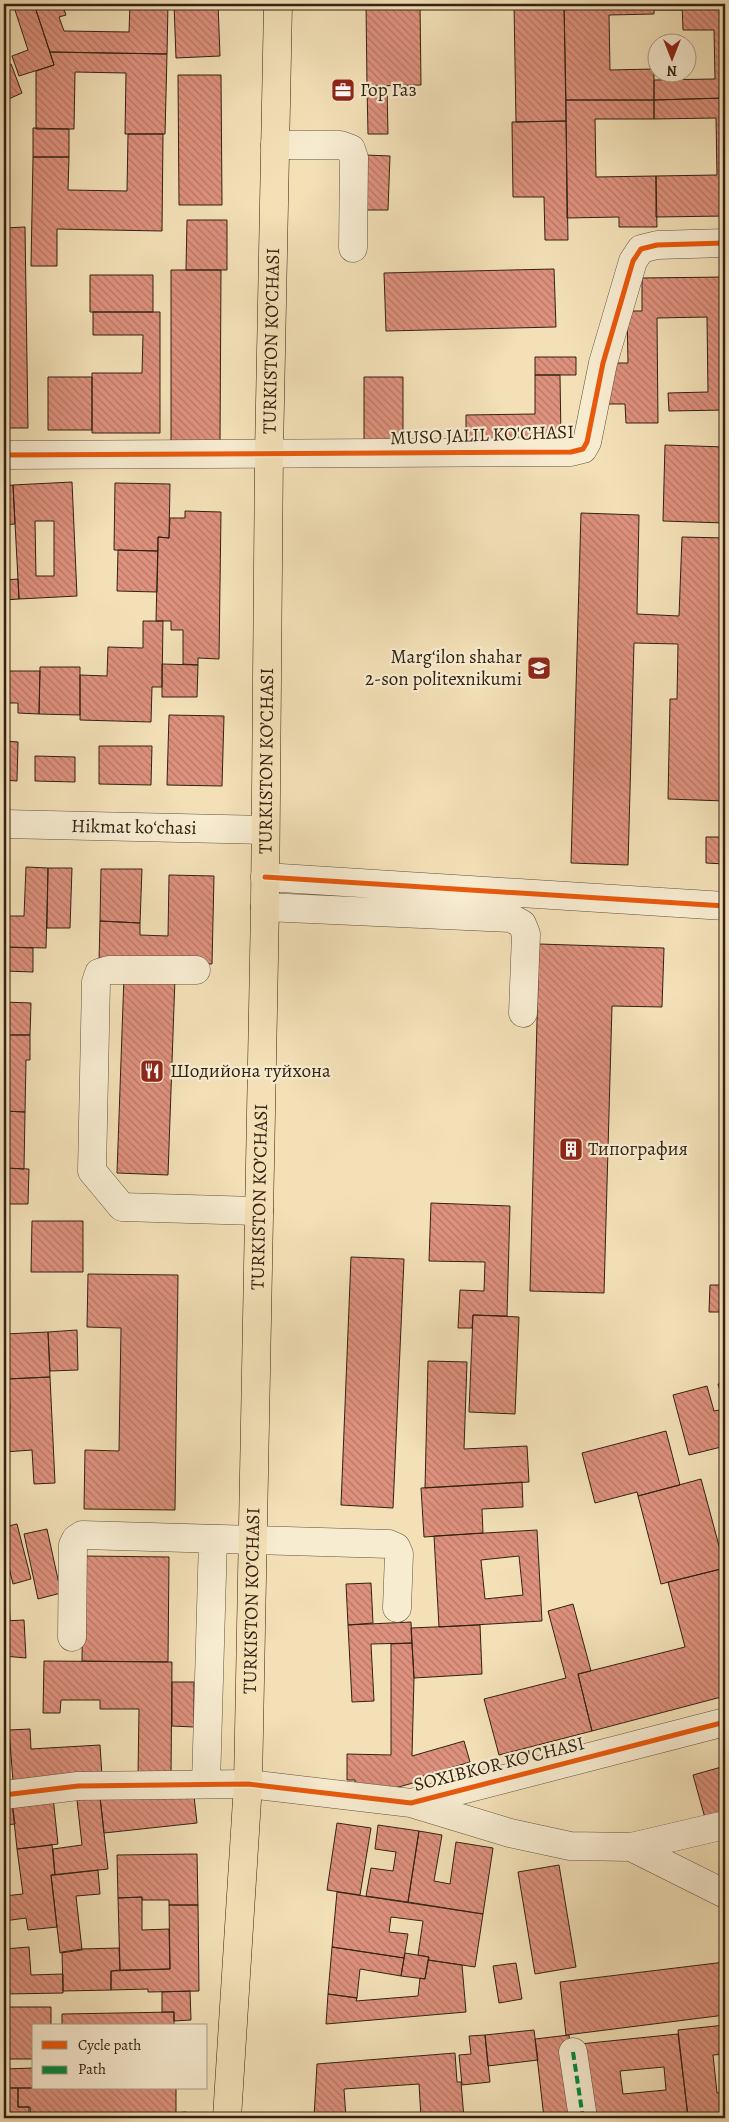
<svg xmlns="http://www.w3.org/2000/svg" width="729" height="2122" viewBox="0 0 729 2122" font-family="Alegreya,serif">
  <defs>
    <pattern id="building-back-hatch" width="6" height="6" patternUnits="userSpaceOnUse" patternTransform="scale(1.25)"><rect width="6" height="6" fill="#de917d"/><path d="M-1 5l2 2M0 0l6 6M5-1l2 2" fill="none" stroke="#b57665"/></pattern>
  </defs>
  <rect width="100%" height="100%" fill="#f3e0b7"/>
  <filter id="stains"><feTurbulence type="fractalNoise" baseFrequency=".004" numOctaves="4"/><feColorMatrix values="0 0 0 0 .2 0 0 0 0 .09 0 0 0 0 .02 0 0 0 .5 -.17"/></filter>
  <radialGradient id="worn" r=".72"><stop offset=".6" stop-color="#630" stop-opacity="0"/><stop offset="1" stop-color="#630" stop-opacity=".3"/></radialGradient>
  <path fill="url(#building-back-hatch)" stroke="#322213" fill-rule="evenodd" d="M13,4H34L54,65L19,76L12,56L28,50Z
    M34,4H62L66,15L59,17L64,31L129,32L130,4H168L167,54L50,52Z
    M174,4H218L220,56L176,58Z
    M366,4H420L421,85L367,86Z
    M514,4H564L566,121L516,122Z
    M564,4H654V14L609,15L610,70L654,69V100H566Z
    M654,4H682V10H654Z
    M682,4H725V98L654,100V80L715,79L714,30H683Z
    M50,52L167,54L165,134H125L126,73L75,72L74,129H36V71L54,65Z
    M11,64L22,93L4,101V67Z
    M178,75H221L222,205H179Z
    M367,86H387L388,134H368Z
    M725,98V216L656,217V176L717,175L716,118L654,119V100Z
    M566,100H654V119H595L596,177L656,176L657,227H619V217L567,218Z
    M566,121L568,240H545L544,197H513L512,122Z
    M33,128L69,129V157H33Z
    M128,134H163L162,231L57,229V266H31L33,157H69L68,190L127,191Z
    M366,155L390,156L388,210H365Z
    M187,220H227V270H186Z
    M25,227L28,428H4V228Z
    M554,269L556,327L386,331L384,273Z
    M171,270H221L220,442H171Z
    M90,275H153V312H90Z
    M725,277V410L669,411L668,393L708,392L707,317L657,318L658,423H626L625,404H608L607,363H628L627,311H642V278Z
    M93,312H160V433H92V373H142L143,335H93Z
    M535,357H576V375H535Z
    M535,375H560L561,440H466V415L535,414Z
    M48,377H92V430H48Z
    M364,377H403V440H364Z
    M665,445L725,447V523L663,521Z
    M72,482L77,596L19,599L13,485ZM35,521H54V576H36Z
    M115,483L170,484L169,538L158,537V551L114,550Z
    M13,485L15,524L4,525V486Z
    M185,511L221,512L219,659L198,658V665L183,664V630H171V621H156L158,537L169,538L170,518H185Z
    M581,513L639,515L637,614L679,616L682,537L725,538V801L668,799L670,699H677L678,644L634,643L628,865L571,863Z
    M118,550L158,551L157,592L117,591Z
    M18,579L19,599L4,600V580Z
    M143,621H163L162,687H152L151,722L80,720V675L107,676L108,647L143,648Z
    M162,664L198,665L197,697H162Z
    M40,667H80V715L39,714Z
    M4,671H40L39,714L18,713V703H4Z
    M169,715L224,716L222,786L167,785Z
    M4,741L18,742L17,781L4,780Z
    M99,746H152L151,785L99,784Z
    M35,756L75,757V782L35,781Z
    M706,837H725V864L706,863Z
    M26,867L48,868L46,948L4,947V916H24Z
    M48,868H72L70,928H47Z
    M101,869H142L140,923L100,921Z
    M169,875L214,876L212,964L99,961L100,921L140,923V935L168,936Z
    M539,944L664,948L662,1007L612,1006L604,1293L530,1291Z
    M4,947L33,948V972L4,971Z
    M124,976L175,978L168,1175L117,1173Z
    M4,1002L31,1003L30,1035H4Z
    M4,1035H30V1060H26L25,1112L4,1111L6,1052H4Z
    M4,1111L25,1112L24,1169L4,1168Z
    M4,1168L29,1169L28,1204H4Z
    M431,1203L510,1206L507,1316L473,1315L472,1328H458L460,1290L484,1291L485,1262L429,1261Z
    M32,1221H83V1272H31Z
    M351,1257L404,1259L393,1508L341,1505Z
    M88,1274L178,1275L175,1510L84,1509L85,1450L119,1451L121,1328L87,1327Z
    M710,1285H725V1312H709Z
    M473,1315L519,1317L515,1414L469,1412Z
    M77,1330L78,1370L50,1371L48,1332Z
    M48,1332L50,1377L5,1379L4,1334Z
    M428,1361L467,1362L464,1449L527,1446L529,1482L425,1488Z
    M50,1377L55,1483L34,1484L32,1450L4,1452V1410L10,1409L8,1379Z
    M725,1382V1446L689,1455L673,1395L707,1386L714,1411L725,1409L718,1384Z
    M666,1431L680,1485L638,1496L637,1492L595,1503L582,1453Z
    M701,1479L725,1568L661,1584L638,1496Z
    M522,1482L523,1507L482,1509L483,1533L424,1537L421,1488Z
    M17,1524L31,1579L13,1584L4,1547V1527Z
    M47,1529L61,1593L38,1599L24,1534Z
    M537,1530L542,1621L439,1627L434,1536ZM519,1556L523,1595L485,1599L481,1560Z
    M83,1556L169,1557L168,1662L82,1661Z
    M725,1568V1696L592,1731L578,1674L685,1647L668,1582Z
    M4,1575H8L10,1620L4,1621Z
    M371,1583L373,1623L348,1625L346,1584Z
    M573,1604L591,1671L578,1674L592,1731L499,1755L484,1699L566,1678L548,1611Z
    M24,1620L26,1658L4,1656V1621Z
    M411,1622L412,1643L371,1644L374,1701L352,1702L348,1625Z
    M480,1625L482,1674L414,1678L411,1628Z
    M412,1643L414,1678L412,1756L464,1741L470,1762L423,1776L424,1780L391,1789L355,1795V1780H347V1754L391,1755V1644Z
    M44,1661L172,1662L171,1776H138L139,1709H100V1700H61L60,1713H43Z
    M172,1682H194V1727L172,1726Z
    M30,1729L31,1749L100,1745L102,1776L13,1781L9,1730Z
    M725,1766V1812L705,1818L693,1775Z
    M193,1787L197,1823L104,1833L100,1797Z
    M53,1797L58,1844L17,1849L12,1802Z
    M100,1797L108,1869L55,1875L53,1849L82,1845L77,1800Z
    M12,1802L15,1824L4,1825V1803Z
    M337,1823L371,1828L360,1895L327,1890Z
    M378,1825L419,1831L408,1902L366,1896L371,1868L393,1871L396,1852L375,1849Z
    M419,1831L442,1835L434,1881L450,1884L456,1842L493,1848L483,1914L408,1902Z
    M52,1845L55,1875H51L57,1927L28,1930L26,1918L4,1921V1896L23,1894L17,1849Z
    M197,1854L198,1905H169V1900H142V1897L118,1898L117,1855Z
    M559,1865L576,1967L535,1974L518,1872Z
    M98,1870L100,1894L76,1896L82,1950L60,1953L51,1875Z
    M337,1892L483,1914L475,1967L428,1960L429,1957L418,1955L423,1921L391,1917L389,1932L408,1934L404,1958L332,1947Z
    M142,1897V1930L169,1929L170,1969L120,1970L118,1898Z
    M169,1905H198L199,1991L148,1992V1989L111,1990V1971L170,1969Z
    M29,1947L31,1975L63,1974V1993L5,1994V2033H4V1949Z
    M332,1947L404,1958L401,1976L360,1969L357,1998L328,1994Z
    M119,1948L120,1970L111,1971V1990L63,1991L62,1952L82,1949Z
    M405,1953L429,1957L425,1979L401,1976Z
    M428,1960L462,1965L466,2012L326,2024L328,1994L357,1998L356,2001L418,1996L420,1978L425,1979Z
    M725,1962V2015L566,2035L560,1982Z
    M516,1963L522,1999L499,2003L493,1966Z
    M190,1991L191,2020L174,2021V2012H162V1992Z
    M8,2007H51V2026H34V2059H7Z
    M174,2012V2026H62V2014Z
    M725,2025V2054L713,2055L717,2093L725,2092V2115L688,2118L678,2030Z
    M534,2030L538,2060L488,2066L485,2035Z
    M678,2034L688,2116L671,2118L670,2114L624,2118V2114L588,2118L580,2044ZM664,2067L666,2090L623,2094L620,2071Z
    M485,2035L490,2082L462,2085L459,2055L471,2054L469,2036Z
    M569,2035L578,2118H544L535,2039Z
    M455,2053L457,2082H461L464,2118H421L419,2084L344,2089L346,2118H314L317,2064Z
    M34,2068V2088H4V2069Z
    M4,2088H18V2107H29V2118H4Z
    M18,2088H176V2113L186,2112L187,2118H31L30,2107H18Z"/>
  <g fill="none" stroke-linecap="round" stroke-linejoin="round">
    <g stroke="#62523c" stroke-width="29">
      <path id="minor" d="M275,145H340L351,149L354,158L353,248
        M4,455L571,452L583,449L587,442L603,363L633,261L641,249L657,245L725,243
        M4,824L265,830
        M265,877L725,906
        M265,907L511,918L522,924L526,934L523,1013
        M196,970H109L99,973L96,982L92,1171L122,1207L259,1211
        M72,1637L73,1545L76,1539L82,1535L389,1544L396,1547L399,1554L397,1608
        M206,1784L213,1539
        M4,1795L78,1786L248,1784L411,1803L725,1722
        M411,1803L510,1833L570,1846L631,1847L725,1894
        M631,1847L725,1825
        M573,2052L583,2118"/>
    </g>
    <g stroke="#322213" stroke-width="29">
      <g id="major">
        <path id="s1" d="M227,2118L248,1784L265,907L269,453L278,4"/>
      </g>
    </g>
    <use href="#minor" stroke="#f7ebd0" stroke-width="28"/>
    <use href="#major" stroke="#f3e0b7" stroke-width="28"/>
    <path stroke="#00873e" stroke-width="4" stroke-dasharray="8 4" stroke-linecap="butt" d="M573,2052L583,2118"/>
    <g stroke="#f7ebd0" stroke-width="8">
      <path id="cycleway" d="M4,455L571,452L583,449L587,442L603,363L633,261L641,249L657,245L725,243
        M265,877L725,906
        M4,1795L78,1786L248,1784L411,1803L725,1722"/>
    </g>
    <use href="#cycleway" stroke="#e8590c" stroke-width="5"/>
  </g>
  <defs>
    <g id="office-square" transform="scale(1.25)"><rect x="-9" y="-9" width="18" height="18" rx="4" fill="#8f2418" stroke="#f7ebd0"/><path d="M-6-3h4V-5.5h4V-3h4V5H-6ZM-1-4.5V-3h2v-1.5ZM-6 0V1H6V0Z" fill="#fff"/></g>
    <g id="university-square" transform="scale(1.25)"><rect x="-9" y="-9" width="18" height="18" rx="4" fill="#8f2418" stroke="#f7ebd0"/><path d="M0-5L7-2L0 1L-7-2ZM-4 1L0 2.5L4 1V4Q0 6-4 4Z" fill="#fff"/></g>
    <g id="restaurant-square" transform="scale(1.25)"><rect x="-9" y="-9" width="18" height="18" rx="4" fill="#8f2418" stroke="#f7ebd0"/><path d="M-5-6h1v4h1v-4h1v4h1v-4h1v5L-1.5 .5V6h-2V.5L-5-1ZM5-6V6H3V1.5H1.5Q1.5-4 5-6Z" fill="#fff"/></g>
    <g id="building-square" transform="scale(1.25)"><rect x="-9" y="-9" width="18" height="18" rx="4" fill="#8f2418" stroke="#f7ebd0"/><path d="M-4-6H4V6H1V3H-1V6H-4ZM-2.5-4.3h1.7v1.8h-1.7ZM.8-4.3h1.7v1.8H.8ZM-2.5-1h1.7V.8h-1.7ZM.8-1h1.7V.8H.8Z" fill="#fff"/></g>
  </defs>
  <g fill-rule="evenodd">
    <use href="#office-square" x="343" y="90"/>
    <use href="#university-square" x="539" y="668"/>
    <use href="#restaurant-square" x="152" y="1071"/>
    <use href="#building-square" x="571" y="1149"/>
  </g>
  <g text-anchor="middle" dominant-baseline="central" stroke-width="4.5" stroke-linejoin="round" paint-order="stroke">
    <g font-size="19" fill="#322213" stroke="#f7ebd0" text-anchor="start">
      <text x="360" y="90">Гор Газ</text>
      <text x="522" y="657" text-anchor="end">Margʻilon shahar<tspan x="522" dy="22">2-son politexnikumi</tspan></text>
      <text x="170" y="1071">Шодийона туйхона</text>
      <text x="588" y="1149">Типография</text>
    </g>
    <g font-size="19" fill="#322213" stroke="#f7ebd0">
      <text stroke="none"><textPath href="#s1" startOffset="1778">TURKISTON KO’CHASI</textPath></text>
      <text transform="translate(482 435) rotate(-2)">MUSO JALIL KO'CHASI</text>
      <text stroke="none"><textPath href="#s1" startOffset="1358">TURKISTON KO’CHASI</textPath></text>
      <text transform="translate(134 827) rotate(1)">Hikmat koʻchasi</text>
      <text stroke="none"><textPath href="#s1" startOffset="922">TURKISTON KO’CHASI</textPath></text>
      <text stroke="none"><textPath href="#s1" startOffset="518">TURKISTON KO’CHASI</textPath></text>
      <text transform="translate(499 1764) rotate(-14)">SOXIBKOR KO'CHASI</text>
    </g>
  </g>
  <rect width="729" height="2122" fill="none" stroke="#f3e0b7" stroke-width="20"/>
  <rect x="5" y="5" width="719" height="2112" fill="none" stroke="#322213" stroke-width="2.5"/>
  <rect x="10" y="10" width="709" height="2102" fill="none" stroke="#322213"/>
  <rect x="32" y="2024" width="175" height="65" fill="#f7ebd0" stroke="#a89b84"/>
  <rect x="42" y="2041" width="25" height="8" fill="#e8590c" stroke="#a89b84"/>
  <text x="78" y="2050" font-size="15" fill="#322213">Cycle path</text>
  <rect x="42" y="2066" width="25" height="8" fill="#00873e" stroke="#a89b84"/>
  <text x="78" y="2074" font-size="15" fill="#322213">Path</text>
  <g transform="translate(672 58) rotate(180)"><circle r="24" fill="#f7ebd0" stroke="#a89b84"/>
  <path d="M0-4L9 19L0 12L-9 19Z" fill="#8f2418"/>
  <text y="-8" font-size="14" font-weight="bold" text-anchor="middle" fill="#322213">N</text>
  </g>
  <rect width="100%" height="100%" filter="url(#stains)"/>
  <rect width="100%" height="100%" fill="url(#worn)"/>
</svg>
